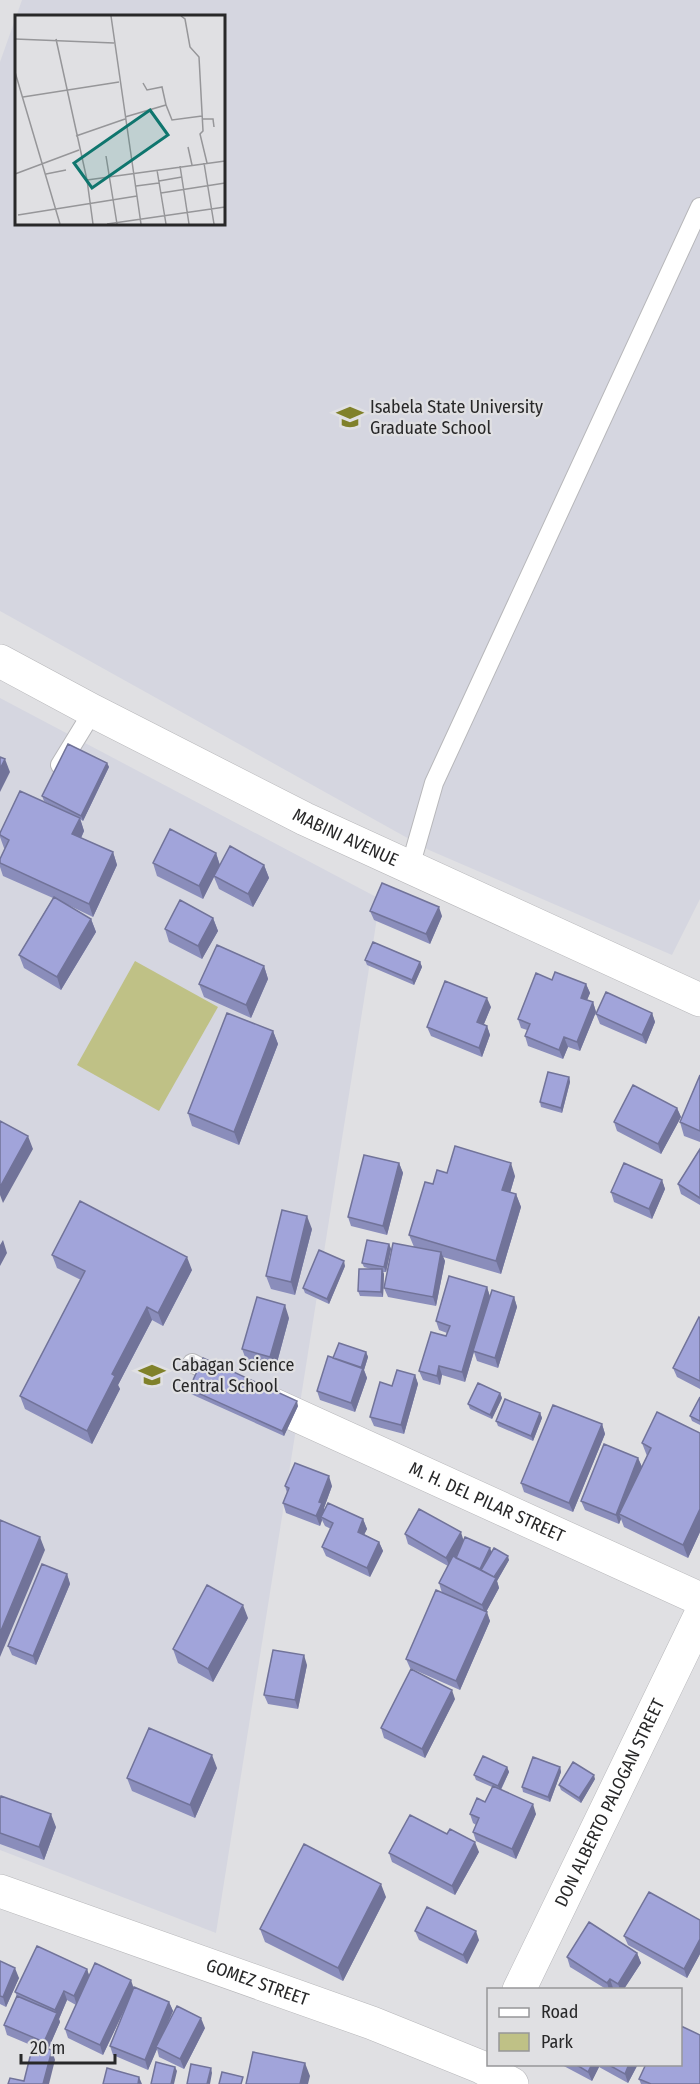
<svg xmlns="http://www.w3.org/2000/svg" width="700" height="2084" viewBox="0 0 700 2084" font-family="'Fira Sans Condensed',sans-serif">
  <rect width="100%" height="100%" fill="#e0e0e3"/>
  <path fill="#d5d6e0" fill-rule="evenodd" d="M22,0H700V899L672,955L429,850L0,611V62ZM16,16H224V224H16Z
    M0,698L380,899L216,1933L0,1850Z"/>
  <path fill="#bfc186" d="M135,961L218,1007L159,1111L77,1065Z"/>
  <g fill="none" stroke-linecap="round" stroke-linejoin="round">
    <g stroke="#b7b7ba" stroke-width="20">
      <path id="lane" d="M60,765L93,711
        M410,867L434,783L700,207
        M192,1363L221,1378"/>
    </g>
    <g stroke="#b7b7ba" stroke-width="34">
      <g id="street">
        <path id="s1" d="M0,661L93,711L305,819L700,1000"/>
        <path id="s2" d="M274,1405L700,1599"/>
        <path id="s3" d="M0,1891L372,2023L481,2067L512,2084"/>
        <path id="s4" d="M519,1990L700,1616"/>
      </g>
    </g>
    <use href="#lane" stroke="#fff" stroke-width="18"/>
    <use href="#street" stroke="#fff" stroke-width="33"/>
  </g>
  <path fill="#8a8dbb" d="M107,763L109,767L83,821L80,819L84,831L81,838L113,852L117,865L93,917L66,904L91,919L96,932L61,990L24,968L19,955L53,898L3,876L0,867V859L5,848H4L0,837V833L66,812L44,801L42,796Z
    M216,853L220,865H264L269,878L253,907L219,889L214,877L203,899L157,876L153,863Z
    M370,911L442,916L430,944L374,920Z
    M213,918L218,931L202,959L169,942L165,929Z
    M365,960L420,962L422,967L414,985L367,965Z
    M264,966L268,979L251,1018L204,997L199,984Z
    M552,980L586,984L590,993L587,1000L593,1002L596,1012L580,1051L568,1047L563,1059L528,1046L525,1036L527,1030L521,1028L518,1019Z
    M491,1007L484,1024L487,1026L490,1035L482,1057L431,1036L427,1027Z
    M652,1013L655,1022L646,1044L600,1024L596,1014Z
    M273,1031L278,1044L239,1145L192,1126L188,1113Z
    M700,1075V1142L684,1136L680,1122Z
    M569,1077L570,1082L562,1113L541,1107L540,1102Z
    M677,1108L681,1117L661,1154L617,1131L614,1122Z
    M700,1149V1205L681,1194L678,1184Z
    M399,1163L403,1173L387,1235L351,1226L348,1217Z
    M447,1173L515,1176L510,1193L516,1194L521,1207L501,1274L443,1257L445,1261L436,1306L388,1297L384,1288L414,1247L409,1235L433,1184Z
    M662,1180L665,1189L652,1219L614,1202L611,1192Z
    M312,1229L295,1295L271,1289L266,1276Z
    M389,1244L391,1249L386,1272H383L384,1274L383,1297L360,1296L358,1291L371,1269L364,1267L362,1263Z
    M52,1255L192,1270L163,1326L152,1320L118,1385L120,1389L92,1444L25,1409L20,1396L81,1280L57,1268Z
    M345,1266L329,1304L305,1293L303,1288Z
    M487,1287L490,1297H514L517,1307L498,1368L477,1361L474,1352L465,1382L442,1375L440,1385L423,1380L419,1371L446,1336L447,1333L439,1330L436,1321Z
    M289,1318L275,1370L247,1362L242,1349Z
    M700,1318V1389L677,1377L673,1368Z
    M366,1352L368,1357L364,1370L367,1378L355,1412L320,1400L317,1391L333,1358Z
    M415,1375L418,1384L404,1434L374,1426L370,1417Z
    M189,1389L298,1406L284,1436L191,1394Z
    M500,1393L502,1398L492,1419L470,1409L468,1404Z
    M700,1397V1425L692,1421L690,1416Z
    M540,1413L542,1418L533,1441L498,1426L496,1421Z
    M602,1424L605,1434L573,1512L524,1492L521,1483Z
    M700,1433V1532L688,1558L624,1527L621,1519L619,1524L585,1510L581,1501L638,1458L642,1467L647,1456L642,1443Z
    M285,1486H332L324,1508V1510L363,1519L367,1529L364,1534L379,1542L383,1551L370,1577L326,1556L322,1547L331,1529L325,1526L322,1520L320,1526L286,1513L283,1503L287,1493Z
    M405,1534L464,1540L490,1548L491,1552L509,1560L497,1581L499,1588L486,1612L490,1621L460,1690L410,1668L406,1659L442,1593L439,1583L448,1566L408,1544Z
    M67,1574L70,1584L36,1665L12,1655L8,1646Z
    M248,1618L213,1682L178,1663L173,1649Z
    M307,1665L298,1709L268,1704L264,1695Z
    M455,1699L425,1758L384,1738L381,1728Z
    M507,1767L509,1772L501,1790L536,1814L516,1859L476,1841L473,1832L476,1825L473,1823L470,1814L485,1802L492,1787L476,1780L474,1775Z
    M560,1767L561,1772L550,1802L523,1792L522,1787Z
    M217,1768L195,1818L132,1791L127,1778Z
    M595,1779L581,1803L561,1790L559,1785Z
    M0,1799L56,1827L44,1860L0,1844Z
    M447,1834L479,1852L455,1895L392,1862L389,1853Z
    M386,1897L343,1981L265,1942L260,1929Z
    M700,1920V1954L687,1978L628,1945L624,1936Z
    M415,1931L479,1940L467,1964L419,1940Z
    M637,1953L641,1963L624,1989H615L613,1988L612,1989H606L570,1967L567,1957Z
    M0,1961L19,1978L6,2007L0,2004Z
    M87,1969L89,1976L134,1988L169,2002L173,2011L166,2028H205L184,2069L159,2057L157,2049L148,2070L113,2055L110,2046L130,1998L103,2055L68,2038L65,2029L76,2005L67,2000L59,2019L60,2022L48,2049L55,2060L33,2046L7,2035L4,2025L17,1996L15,1992Z
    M560,2064H637V2066L628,2083L599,2067L592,2081Z
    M639,2079L700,2084H641Z"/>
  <path fill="#717399" d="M5,759L10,772L0,792V769Z
    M107,763L109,767L83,821L81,816Z
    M80,818L84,831L77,847L72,834Z
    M113,852L117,865L93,917L89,904Z
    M216,853L220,866L214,876V877L203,899L199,886Z
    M264,865L269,878L253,907L248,894Z
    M439,907L442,916L430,944L426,934Z
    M213,918L218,931L202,959L198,946Z
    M91,919L96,932L61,990L57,977Z
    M420,962L422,967L414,985L412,980Z
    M264,966L268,979L251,1018L246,1005Z
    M586,984L590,993L584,1007L581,998Z
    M487,998L491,1007L481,1031L477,1022Z
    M593,1002L596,1012L580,1051L577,1042Z
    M652,1013L655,1022L646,1044L642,1035Z
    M487,1026L490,1035L482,1057L479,1048Z
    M273,1031L278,1044L239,1145L234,1132Z
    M564,1037L568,1047L563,1059L559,1050Z
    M569,1077L570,1082L562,1113L561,1108Z
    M677,1108L681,1117L661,1154L658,1144Z
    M28,1136L33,1149L3,1203L0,1195V1187Z
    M399,1163L403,1173L387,1235L383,1226Z
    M511,1163L515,1176L507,1203L502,1190Z
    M662,1180L665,1189L652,1219L649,1209Z
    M516,1194L521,1207L501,1274L496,1261Z
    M307,1216L312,1229L295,1295L291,1282Z
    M3,1240L7,1253L0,1266V1245Z
    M389,1244L391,1249L386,1272L384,1267Z
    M441,1252L445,1261L436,1306L433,1297Z
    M187,1257L192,1270L163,1326L158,1313Z
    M344,1261L345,1266L329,1304L327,1299Z
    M382,1269L384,1274L383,1297L381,1292Z
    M487,1287L490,1297L465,1382L462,1372Z
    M514,1297L517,1307L498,1368L495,1358Z
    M285,1305L289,1318L275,1370L270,1357Z
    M147,1307L152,1320L118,1385L120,1389L92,1444L87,1431L112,1374Z
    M366,1352L368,1357L364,1370L367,1378L355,1412L351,1403Z
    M439,1366L442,1375L440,1385L437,1376Z
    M415,1375L418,1384L404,1434L401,1425Z
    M500,1393L502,1398L492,1419L490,1415Z
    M297,1401L298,1406L284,1436L282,1431Z
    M540,1413L542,1418L533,1441L531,1436Z
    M602,1424L605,1434L573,1512L569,1503Z
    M638,1458L642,1467L619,1514L621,1519L619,1524L616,1515Z
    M329,1476L332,1486L324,1508L325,1512L321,1517L322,1520L320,1526L316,1516L319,1502Z
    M700,1509V1532L688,1558L683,1545Z
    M363,1519L367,1529L361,1541L358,1532Z
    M461,1532L464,1542L450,1567L446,1558Z
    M40,1537L45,1550L0,1657V1633Z
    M379,1542L383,1551L370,1577L367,1568Z
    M490,1548L492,1553L482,1574L480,1569Z
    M508,1556L509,1560L497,1581L499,1588L485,1614L482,1605L494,1578Z
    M67,1574L70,1584L36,1665L33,1656Z
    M243,1605L248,1618L213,1682L208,1669Z
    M487,1612L490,1621L460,1690L456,1681Z
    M304,1655L307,1665L298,1709L295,1700Z
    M452,1690L455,1699L425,1758L422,1749Z
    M212,1755L217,1768L195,1818L190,1805Z
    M507,1767L509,1772L500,1791L498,1786Z
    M560,1767L561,1772L550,1802L548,1797Z
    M594,1775L595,1779L581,1803L579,1798Z
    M533,1804L536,1814L516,1859L512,1849Z
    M51,1814L56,1827L44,1860L39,1847Z
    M475,1842L479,1852L455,1895L452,1886Z
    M381,1884L386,1897L343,1981L338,1968Z
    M476,1931L479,1940L467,1964L463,1955Z
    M700,1939V1954L687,1978L684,1969Z
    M637,1953L641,1963L624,1989H620L618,1984Z
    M15,1968L19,1978L6,2007L3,1997Z
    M87,1969L90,1978L77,2006L74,1996Z
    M610,1979L613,1988L612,1989H609L607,1983Z
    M131,1980L134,1989L103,2055L100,2045Z
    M64,1991L67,2000L59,2019L60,2022L47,2052L44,2042L56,2014L55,2010Z
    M169,2002L173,2011L157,2048L156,2047L157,2049L148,2070L145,2060Z
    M201,2018L205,2028L184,2069L180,2059Z
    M52,2050L55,2060L49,2084H43Z
    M305,2063L310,2076L308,2084H300Z
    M592,2064H598L599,2067L592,2081L588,2072Z
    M629,2064H637V2066L628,2083L625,2074Z
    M175,2067L177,2071L174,2084H171Z
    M211,2068L212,2073L210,2084H207Z
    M139,2077L142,2084H138Z"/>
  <path fill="#a1a4da" stroke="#717399" stroke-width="1.5" d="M68,744L107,763L81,816L42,796Z
    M0,757L5,759L0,769Z
    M20,791L80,818L72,834L113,852L89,904L0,863V859L9,840L0,835V833Z
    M170,829L216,853L199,886L153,863Z
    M230,846L264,865L248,894L214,876Z
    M382,883L439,907L426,934L370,911Z
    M54,897L91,919L57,977L19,955Z
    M180,900L213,918L198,946L165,929Z
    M373,942L420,962L412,980L365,960Z
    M217,945L264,966L246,1005L199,984Z
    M555,972L586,984L581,998L593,1002L577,1042L564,1037L559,1050L525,1036L530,1024L518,1019L536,973L552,980Z
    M445,981L487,998L477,1022L487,1026L479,1048L427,1027Z
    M606,992L652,1013L642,1035L596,1014Z
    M227,1013L273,1031L234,1132L188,1113Z
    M548,1072L569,1077L561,1108L540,1102Z
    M700,1075V1131L680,1122Z
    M633,1085L677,1108L658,1144L614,1122Z
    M0,1121L28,1136L0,1187Z
    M455,1146L511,1163L502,1190L516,1194L496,1261L409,1235L425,1182L433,1184L437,1170L447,1173Z
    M700,1149V1198L678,1184Z
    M364,1155L399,1163L383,1226L348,1217Z
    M624,1163L662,1180L649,1209L611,1192Z
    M80,1201L187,1257L158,1313L147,1307L112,1374L115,1376L87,1431L20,1396L85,1271L52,1255Z
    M282,1210L307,1216L291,1282L266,1276Z
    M367,1240L389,1244L384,1267L362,1263Z
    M393,1243L441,1252L433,1297L384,1288Z
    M319,1250L344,1261L327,1299L303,1288Z
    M359,1269H382L381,1292L358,1291Z
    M449,1276L487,1287L462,1372L439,1366L437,1376L419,1371L431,1332L446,1336L450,1326L436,1321Z
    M492,1290L514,1297L495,1358L473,1351Z
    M257,1297L285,1305L270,1357L242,1349Z
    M699,1317L700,1318V1381L673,1368Z
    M339,1343L366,1352L361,1368L333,1358Z
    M328,1356L363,1368L351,1403L317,1391Z
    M203,1358L297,1401L282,1431L189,1389Z
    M397,1370L415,1375L401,1425L370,1417L380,1382L392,1386Z
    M478,1383L500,1393L490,1415L468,1404Z
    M700,1397V1421L690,1416Z
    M505,1399L540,1413L531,1436L496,1421Z
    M553,1405L602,1424L569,1503L521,1483Z
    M657,1412L700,1433V1509L683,1545L619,1514L651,1448L642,1443Z
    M604,1444L638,1458L616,1515L581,1501Z
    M295,1463L329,1476L319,1502L322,1503L316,1516L283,1503L289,1488L285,1486Z
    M328,1503L363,1519L358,1532L379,1542L367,1568L322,1547L333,1523L321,1517Z
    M419,1509L461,1532L446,1558L405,1534Z
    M0,1520L40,1537L0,1633Z
    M465,1537L490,1548L480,1569L456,1558Z
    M494,1548L508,1556L494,1577L481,1570Z
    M453,1556L496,1578L482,1605L439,1583Z
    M42,1564L67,1574L33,1656L8,1646Z
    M207,1585L243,1605L208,1669L173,1649Z
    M436,1590L487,1612L456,1681L406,1659Z
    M273,1650L304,1655L295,1700L264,1695Z
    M411,1669L452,1690L422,1749L381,1728Z
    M149,1728L212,1755L190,1805L127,1778Z
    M483,1756L507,1767L498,1786L474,1775Z
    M533,1757L560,1767L548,1797L522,1787Z
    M573,1762L594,1775L579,1798L559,1785Z
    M493,1786L533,1804L512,1849L473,1832L479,1818L470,1814L477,1798L485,1802Z
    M1,1796L51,1814L39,1847L0,1833V1799Z
    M410,1815L447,1834L450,1829L475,1842L452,1886L389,1853Z
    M304,1844L381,1884L338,1968L260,1929Z
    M649,1892L700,1920V1939L684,1969L624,1936Z
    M427,1907L476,1931L463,1955L415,1931Z
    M589,1922L637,1953L618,1984L610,1979L607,1983L567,1957Z
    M37,1946L87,1969L74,1996L64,1991L55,2010L15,1992Z
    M0,1961L15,1968L3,1997L0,1996Z
    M95,1963L131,1980L100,2045L65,2029Z
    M134,1987L169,2002L145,2060L110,2046Z
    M17,1996L57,2013L44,2042L4,2025Z
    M177,2006L201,2018L180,2059L156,2047Z
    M681,2026L700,2035V2084H651L639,2079L646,2064H681Z
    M33,2045L52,2050L43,2084H8L10,2078L24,2081Z
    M253,2052L305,2063L300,2084H246Z
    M156,2062L175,2067L171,2084H151Z
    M191,2064L211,2068L207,2084H187Z
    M575,2064H592L588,2072Z
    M607,2064H629L625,2074Z
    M107,2068L139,2077L138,2084H103Z
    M222,2072L243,2077L241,2084H219Z"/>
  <defs>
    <g id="university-bare" transform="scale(2.07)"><path d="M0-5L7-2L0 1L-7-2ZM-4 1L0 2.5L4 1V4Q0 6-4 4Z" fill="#80812a" stroke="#e0e0e3" stroke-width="2.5" paint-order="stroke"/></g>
    <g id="school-bare" transform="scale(2.07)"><path d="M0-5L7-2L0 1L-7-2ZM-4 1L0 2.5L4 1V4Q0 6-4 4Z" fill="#80812a" stroke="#e0e0e3" stroke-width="2.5" paint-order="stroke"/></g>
  </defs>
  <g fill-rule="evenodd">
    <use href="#university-bare" x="350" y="417"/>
    <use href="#school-bare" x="152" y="1375"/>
  </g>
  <g text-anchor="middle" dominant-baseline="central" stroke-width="4.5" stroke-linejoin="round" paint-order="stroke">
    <g font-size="18" fill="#282829" stroke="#e0e0e3" text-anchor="start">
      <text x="370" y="407">Isabela State University<tspan x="370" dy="21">Graduate School</tspan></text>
      <text x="172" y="1365">Cabagan Science<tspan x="172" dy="21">Central School</tspan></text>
    </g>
    <g font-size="18" fill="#282829" stroke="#e0e0e3">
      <text stroke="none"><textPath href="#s1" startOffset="388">MABINI AVENUE</textPath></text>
      <text stroke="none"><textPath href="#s2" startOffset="234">M. H. DEL PILAR STREET</textPath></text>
      <text stroke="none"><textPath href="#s4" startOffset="208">DON ALBERTO PALOGAN STREET</textPath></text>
      <text stroke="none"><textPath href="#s3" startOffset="273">GOMEZ STREET</textPath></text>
    </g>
  </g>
  <g transform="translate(15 15)">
    <rect width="210" height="210" fill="#e0e0e3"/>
    <path fill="none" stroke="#969699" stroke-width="1.5" d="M96,1L126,209M166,1L170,4L175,32L184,42L188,116L185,119L192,148M0,24L99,28M41,24L72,165L78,209M0,57L45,209M128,68L132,75L147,72L151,90M8,82L104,67M110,102L151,90L157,105L187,101M188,104H198L199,112M61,121L110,104M173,132L177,150M91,141L102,209M189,148L199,209M165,151L174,209M142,155L151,209M0,159L64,135M31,159L51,155M72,165L210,146M144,166L167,162M121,171L144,168M146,178L210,168M3,200L122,181M92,209L210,192"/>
    <path fill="#0f766e" fill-opacity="0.15" stroke="#0f766e" stroke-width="3" d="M135,95L153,120L77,173L59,148Z"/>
    <rect width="210" height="210" fill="none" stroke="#282829" stroke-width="3"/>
  </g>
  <rect x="487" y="1988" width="195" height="78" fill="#e0e0e3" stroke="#969699" stroke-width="1.5"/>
  <rect x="499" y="2008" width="30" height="9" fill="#ffffff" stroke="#969699" stroke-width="1.5"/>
  <text x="541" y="2018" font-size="18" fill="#282829">Road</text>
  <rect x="499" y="2033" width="30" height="18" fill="#bfc186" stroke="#969699" stroke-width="1.5"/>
  <text x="541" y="2048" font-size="18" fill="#282829">Park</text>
  <path d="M21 2054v9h94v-9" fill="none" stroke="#282829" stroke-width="3"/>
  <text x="30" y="2054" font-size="18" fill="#282829" stroke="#e0e0e3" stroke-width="4.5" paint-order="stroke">20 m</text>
</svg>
